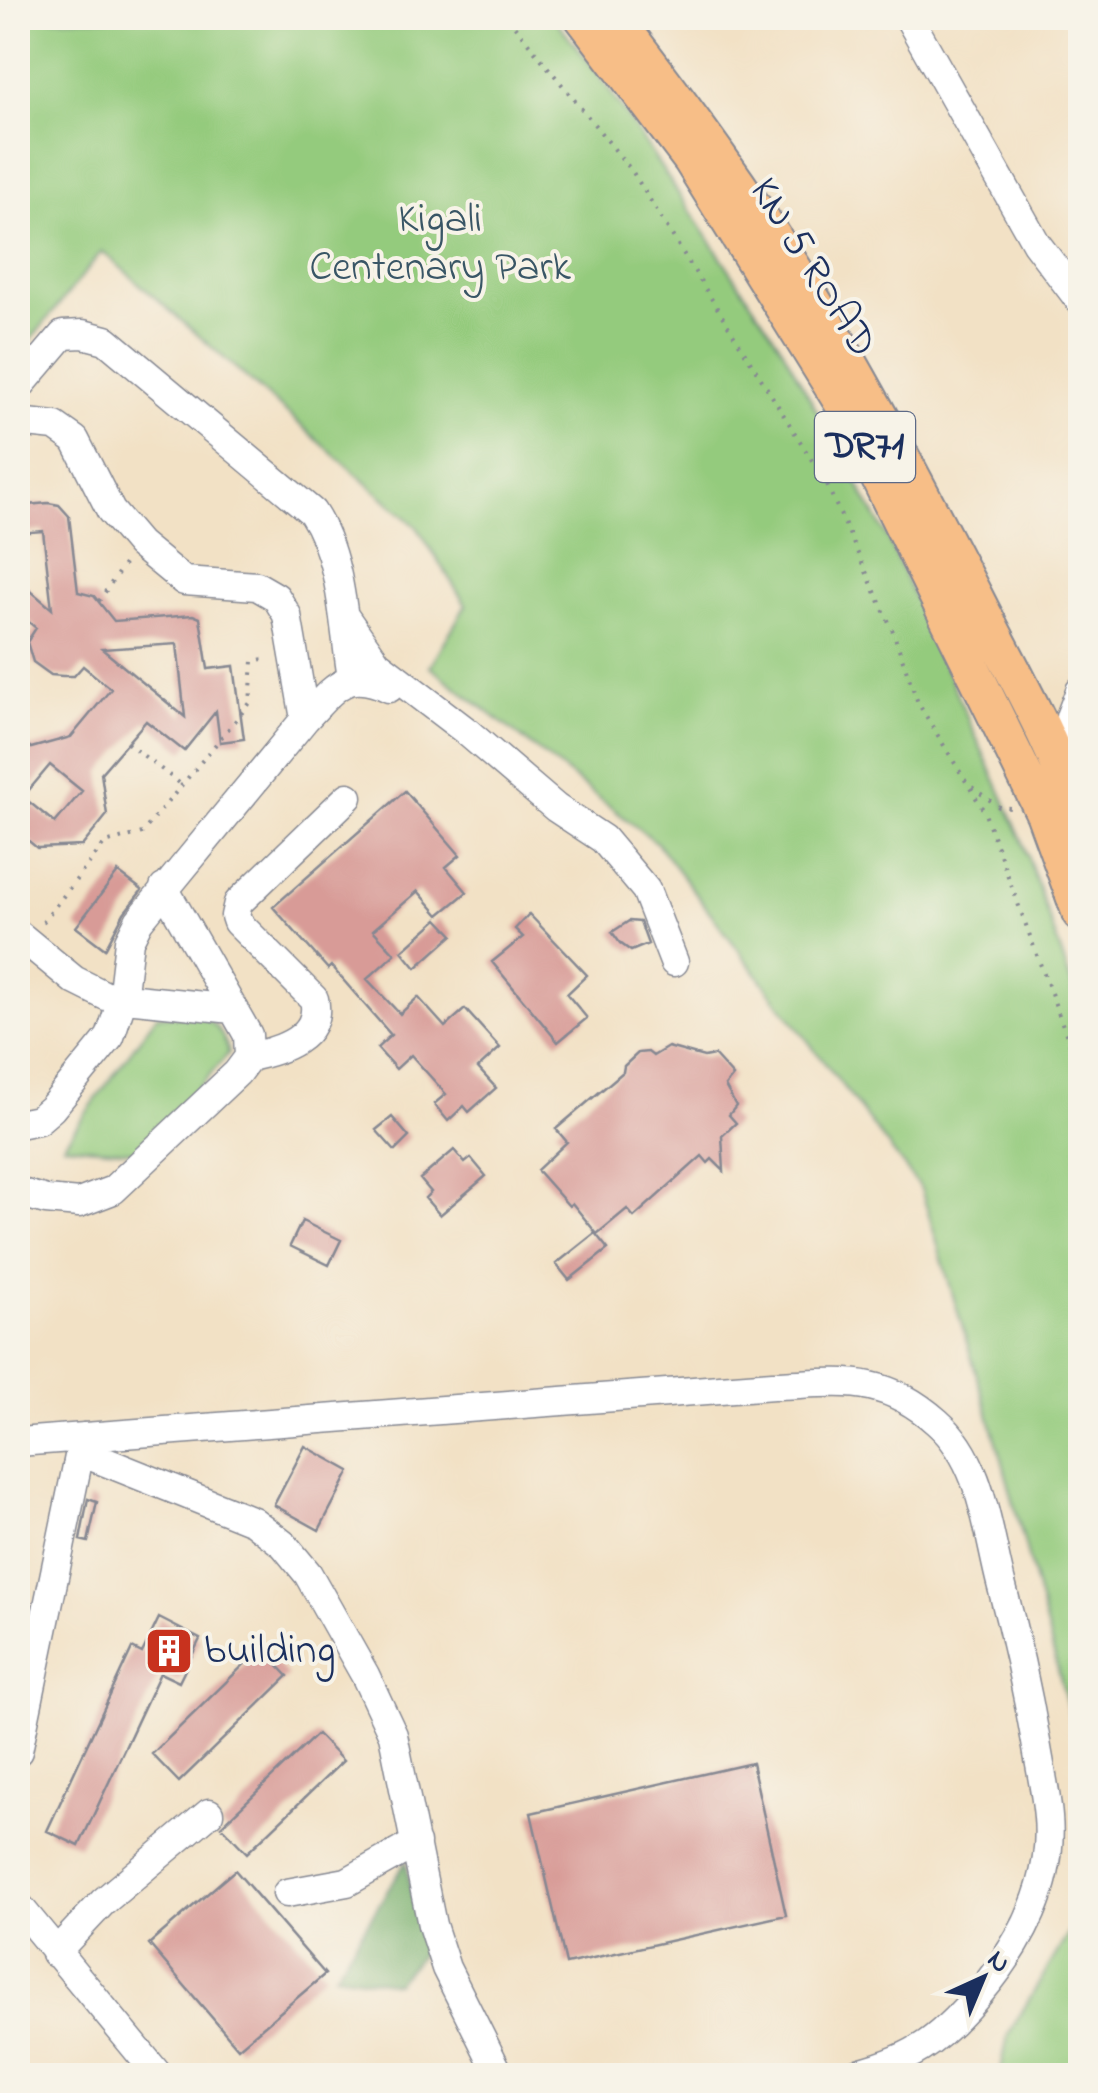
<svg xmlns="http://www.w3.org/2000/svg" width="1098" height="2093" viewBox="0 0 1098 2093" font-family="'Indie Flower',sans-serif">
  <rect width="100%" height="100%" fill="#f7f3e8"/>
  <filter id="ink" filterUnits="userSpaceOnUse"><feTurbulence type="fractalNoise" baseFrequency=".01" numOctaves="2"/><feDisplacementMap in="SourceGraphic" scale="20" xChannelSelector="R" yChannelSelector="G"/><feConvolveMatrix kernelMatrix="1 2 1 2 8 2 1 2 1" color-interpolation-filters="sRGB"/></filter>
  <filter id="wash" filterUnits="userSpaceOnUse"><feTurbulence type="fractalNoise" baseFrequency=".0048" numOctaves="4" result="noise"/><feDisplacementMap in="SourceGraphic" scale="40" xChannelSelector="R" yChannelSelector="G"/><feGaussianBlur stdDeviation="2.25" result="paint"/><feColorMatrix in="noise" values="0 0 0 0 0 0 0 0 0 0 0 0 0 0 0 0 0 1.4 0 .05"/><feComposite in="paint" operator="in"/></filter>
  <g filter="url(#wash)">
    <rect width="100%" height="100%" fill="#f2e1c5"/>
    <path fill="#94cb7d" stroke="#587d6e" stroke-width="2.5" d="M18,18H554L597,72L782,348L887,537L1022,840L1080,1008V1787L1078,1745L1002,1459L921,1189L657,843L430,667L466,605L417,527L102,251L18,356Z
      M157,1015C197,1018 216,1009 229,1053L143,1152L63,1145Z
      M1080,1914V2075H1000L1008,2035Z"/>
    <path fill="#77af6c" stroke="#496f65" stroke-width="2.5" d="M406,1861L423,1952L396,1983L335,1974Z"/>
    <g id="blocks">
      <path fill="#d89b97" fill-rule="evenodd" d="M48,503L59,505L69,516L78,592L94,596L114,621L193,615L200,618L208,669L234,666L244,739L220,742L216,711L184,751L146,721L101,773L107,815L82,846L37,848L18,832V737L31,748L71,737L111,689L83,666L74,676H63L51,675L33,662L27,642L36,628L18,613V580L52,609L43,531L18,533V506ZM177,644L185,717L102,649ZM50,765L82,791L55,823L23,797Z
        M405,791L460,855L446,867L467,892L439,915L418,891L373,930L395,954L367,979L400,1014L418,997L445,1027L465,1009L500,1048L478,1068L496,1088L469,1112L464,1106L448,1121L434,1104L446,1094L411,1055L396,1069L377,1048L391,1035L331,966L328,969L273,907Z
        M118,872L142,890L124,913L105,949L76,927Z
        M529,914L587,975L567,994L587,1018L558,1042L492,962L523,937L515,929Z
        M438,919L453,935L416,968L402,951Z
        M629,921L640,922L648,944L631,951L620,943L612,932Z
        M668,1047L704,1057L714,1055L733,1076L725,1086L736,1106L729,1115L736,1123L722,1136L724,1171L712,1159L708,1163L702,1156L634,1217L627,1209L597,1234L572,1203L569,1206L537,1170L567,1142L556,1129L623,1072L624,1066L638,1053L648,1052L653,1056Z
        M392,1117L409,1137L395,1151L376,1130Z
        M454,1150L465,1163L471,1158L486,1176L440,1215L425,1198L431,1192L420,1179Z
        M302,1221L341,1240L329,1265L290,1246Z
        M595,1233L608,1249L569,1280L556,1264Z
        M305,1446L350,1471L319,1530L274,1505Z
        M88,1499L97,1502L88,1542L80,1540Z
        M159,1618L200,1639L179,1682L160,1673L79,1846L47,1831L132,1648L142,1653Z
        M261,1648L288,1676L179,1782L152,1754Z
        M317,1734L343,1761L247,1853L221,1826Z
        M752,1763L786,1915L566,1964L531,1813Z
        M235,1870L325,1974L238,2048L149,1944Z"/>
    </g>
  </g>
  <g filter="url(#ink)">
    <use href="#blocks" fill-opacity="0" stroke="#868892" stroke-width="2.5"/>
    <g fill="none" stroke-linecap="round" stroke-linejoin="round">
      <g stroke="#868892" stroke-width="31">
        <path id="minor" d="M909,18L1036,243L1080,301
          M18,388L63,335L83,334L106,340L312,512C343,559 343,624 352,678
          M18,422L55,426L75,440L111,511L139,544L184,581L257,586L276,597L287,615L305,719
          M345,617L377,663L466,731L556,808L603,839L646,890L674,962
          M1076,791L1070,717L1080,691
          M18,934L74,980L106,996L233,1009
          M249,1057C279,1051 323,1038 314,999L237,922L235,916L238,903L348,797
          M18,1124L38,1120L52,1108L110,1037L122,1000L129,941L139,921L305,719C334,689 345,667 389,688
          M18,1192L46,1200L79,1203L113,1190L237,1073L249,1057L248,1035L164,888
          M18,1442L773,1385C842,1383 882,1373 937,1422C983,1462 987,1531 1002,1587C1016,1639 1027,1690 1036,1742C1040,1767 1046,1792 1048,1817C1054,1884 1020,1946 978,1995C936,2044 910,2061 846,2076
          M81,1452L253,1521L284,1545L308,1574L365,1675L393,1735L432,1925L446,1968L500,2076
          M18,1751L83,1437
          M287,1893L347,1882L416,1843
          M18,1905L159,2076
          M55,1953L103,1902L209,1813"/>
      </g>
      <g stroke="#868892" stroke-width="39">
        <path id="major" d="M583,18L691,160L841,401L1044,814L1080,913
          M615,18C683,106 749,195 807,290C867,389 921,492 974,595C1011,669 1055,743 1080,821"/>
      </g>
      <path stroke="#868892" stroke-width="4" stroke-dasharray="2.5 8" stroke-linecap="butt" d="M508,18L632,171L826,483L892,629L918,703L984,811L1080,1072
        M18,79L26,18
        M99,601L124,564
        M127,743L182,785
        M972,787L999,807L1011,808
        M43,922L105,843L142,833L250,703L253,661L268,658"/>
      <use href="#minor" stroke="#fff" stroke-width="28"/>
      <use href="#major" stroke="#f7be87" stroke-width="35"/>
    </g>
  </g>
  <defs>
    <g id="building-square" transform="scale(2.5)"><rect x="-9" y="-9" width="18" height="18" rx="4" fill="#c8321e" stroke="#f7f3e8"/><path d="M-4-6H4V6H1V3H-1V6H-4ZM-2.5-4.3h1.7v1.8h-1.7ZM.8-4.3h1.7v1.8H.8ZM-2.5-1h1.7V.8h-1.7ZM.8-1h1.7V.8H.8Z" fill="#fff"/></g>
  </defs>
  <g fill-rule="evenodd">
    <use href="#building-square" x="169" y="1651"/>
  </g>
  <g text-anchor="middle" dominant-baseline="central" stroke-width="8" stroke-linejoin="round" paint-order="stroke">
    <rect fill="#f7f3e8" stroke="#5d6a87" stroke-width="2.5" x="815" y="412" width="100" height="70" rx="8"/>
    <g font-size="40" font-weight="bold" fill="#1b2f5e">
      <text x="865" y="447">DR71</text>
    </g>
    <g font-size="42" fill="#395666" stroke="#f7f3e8">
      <text x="440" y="220">Kigali<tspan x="440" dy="48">Centenary Park</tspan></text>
    </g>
    <g font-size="42" fill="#1b2f5e" stroke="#f7f3e8">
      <text transform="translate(812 268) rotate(58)">KN 5 ROAD</text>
    </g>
    <g font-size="42" fill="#1b2f5e" stroke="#f7f3e8" text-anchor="start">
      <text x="204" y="1651">building</text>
    </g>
  </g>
  <rect width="1098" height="2093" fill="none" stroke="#f7f3e8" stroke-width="60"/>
  <g transform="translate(983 1978) rotate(44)" stroke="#f7f3e8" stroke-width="8" paint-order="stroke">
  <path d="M0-8L18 38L0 25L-18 38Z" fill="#1b2f5e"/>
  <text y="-15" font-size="28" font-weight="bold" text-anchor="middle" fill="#1b2f5e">N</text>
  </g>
</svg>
